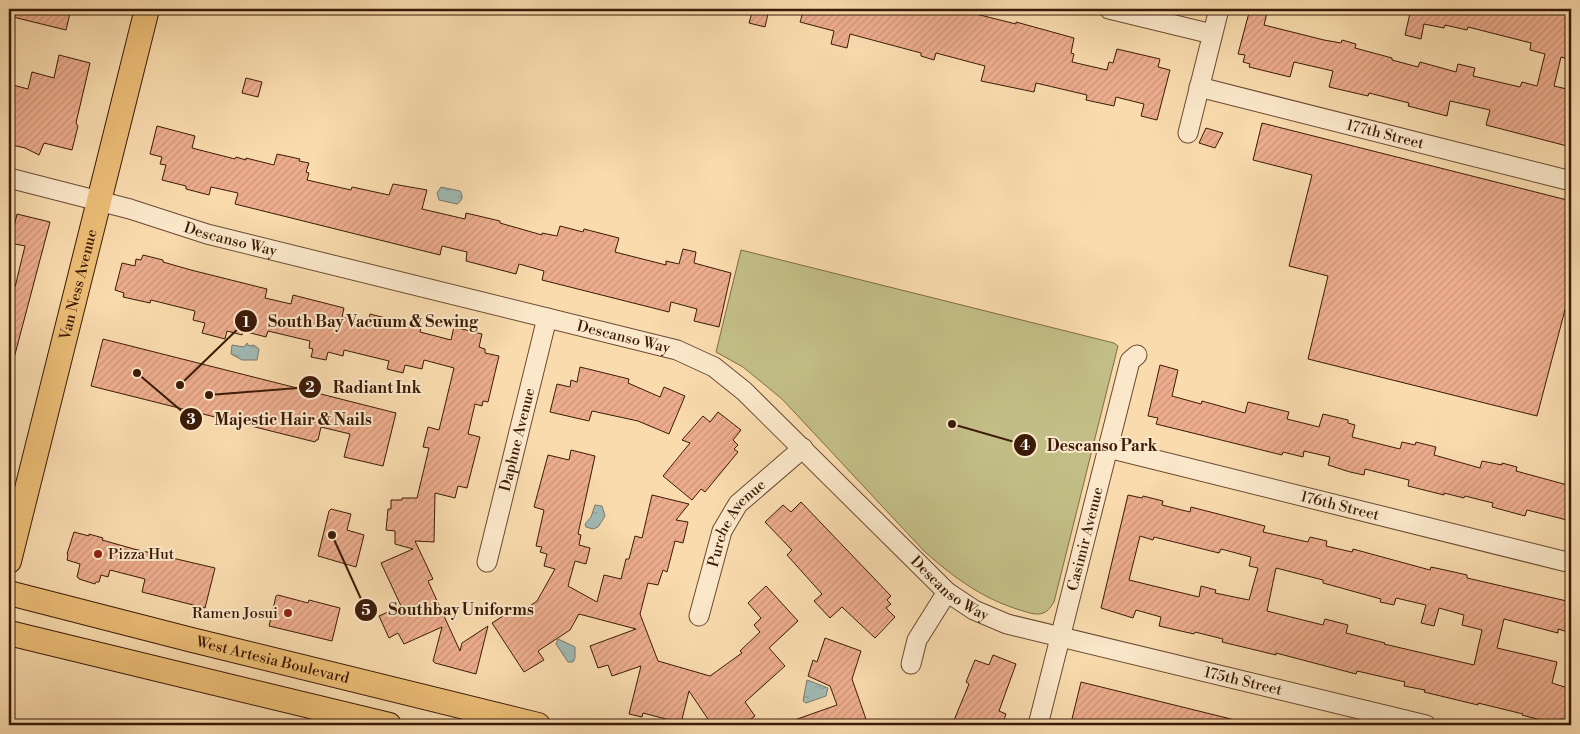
<svg xmlns="http://www.w3.org/2000/svg" width="1580" height="734" viewBox="0 0 1580 734" font-family="'Libre Bodoni',serif">
  <defs>
    <pattern id="water-ripples" width="26" height="14" patternUnits="userSpaceOnUse" patternTransform="scale(1.25)"><rect width="26" height="14" fill="#a0b9b3"/><path d="M2 4q2-2 4 0t4 0M15 11q2-2 4 0t4 0" fill="none" stroke="#8b9e98"/></pattern>
    <pattern id="building-hatch" width="6" height="6" patternUnits="userSpaceOnUse" patternTransform="scale(1.25)"><rect width="6" height="6" fill="#edad8d"/><path d="M-1 1l2-2M0 6l6-6M5 7l2-2" fill="none" stroke="#cc9478"/></pattern>
  </defs>
  <rect width="100%" height="100%" fill="#f9dbae"/>
  <filter id="stains"><feTurbulence type="fractalNoise" baseFrequency=".004" numOctaves="4"/><feColorMatrix values="0 0 0 0 .2 0 0 0 0 .09 0 0 0 0 .02 0 0 0 .5 -.17"/></filter>
  <radialGradient id="worn" r=".72"><stop offset=".6" stop-color="#630" stop-opacity="0"/><stop offset="1" stop-color="#630" stop-opacity=".3"/></radialGradient>
  <path fill="#c3be87" stroke="#7f6c47" d="M741,250L1114,343L1118,346L1054,602C1051,606 1049,611 1043,613C1036,616 1027,612 1020,610C983,599 953,577 924,551L782,399L743,367L716,352Z"/>
  <path fill="url(#water-ripples)" stroke="#78796e" d="M441,187L460,191C464,196 462,201 457,204L439,200L437,193Z
    M247,343L249,346L254,345L259,349L257,360H242L231,354L232,345L244,347Z
    M595,505L602,506L605,516L598,527L593,529L586,527L585,524L591,517Z
    M558,639L575,647V658L573,662H568L556,644Z
    M807,680L828,688L826,696L806,703L803,701Z"/>
  <path fill="url(#building-hatch)" stroke="#3b1a07" fill-rule="evenodd" d="M9,9H71L66,30L9,16Z
    M753,9H769L765,27L749,23Z
    M804,9H956L1016,24V22L1074,38L1071,53L1074,54L1072,62L1107,70L1109,62L1113,63L1117,49L1160,59L1158,67L1170,70L1157,120L1141,116L1144,104L1116,97L1114,106L1086,100L1087,95L1036,83L1034,92L981,81L985,66L936,53L934,60L921,56V53L850,34L847,48L831,44L834,31L800,22Z
    M1250,9H1268L1264,25L1324,40L1341,43L1342,40L1356,44L1355,48L1392,58V60L1418,67L1420,62L1456,72L1458,64L1475,68L1473,76L1520,87L1522,82L1537,86L1545,54L1530,50L1531,43L1468,27L1467,30L1445,25L1444,28L1424,24L1421,39L1405,35L1411,9H1571V60L1561,57L1554,86L1571,90V147L1486,125L1490,110L1450,101L1447,116L1408,106L1409,103L1369,93L1368,96L1329,87L1333,71L1294,62L1290,77L1249,67L1250,64L1243,62L1245,55L1238,54Z
    M59,55L90,63L76,123L78,126L72,150L44,143L39,155L25,148L12,145L14,135L9,134V84L28,89L32,72L54,78Z
    M246,78L262,82L258,97L242,93Z
    M1262,123L1571,201V287L1537,416L1308,359L1328,276L1289,266L1312,175L1253,160Z
    M157,126L195,136L192,148L235,159L236,157L246,160V158L274,165L277,154L300,159L299,161L309,163L306,172L309,173L307,180L351,190L352,187L389,195L393,184L427,190L422,209L465,219L466,213L500,221V223L542,235V233L557,236L560,226L583,232L584,229L619,238L615,252L666,265V261L679,264L683,249L696,252L694,263L731,273L719,327L694,321L697,309L671,302L669,312L542,280L544,271L519,264L516,274L466,261L467,252L442,246L440,255L235,204L238,193L211,187L209,195L186,189V186L162,180L166,165L160,164L162,157L150,154Z
    M1206,128L1223,133L1215,148L1199,143Z
    M17,214L50,222L14,358H9V285L15,287L25,246L10,243Z
    M143,255L163,260V262L191,270L267,289L265,298L291,304L293,295L344,308L342,317L368,323L370,314L421,327L420,332L451,340L454,327L482,334L479,347L485,349V353L499,356L488,402L483,401L482,406L475,404L468,434L480,437L467,488L458,486L455,498L435,493L434,542L415,541L433,579L428,581L460,651L462,643L488,626L476,674L435,663L433,661L442,627L404,644L398,633L389,638L379,616L401,606L381,563L413,549L395,544V531L386,530L388,509H391V500H402V498H417L429,448L423,447L428,427L439,430L454,368L424,360L422,369L405,365L403,373L387,369L389,361L344,350L343,356L328,352L326,360L311,357L313,349L309,348L310,341L268,331L266,337L243,331L242,335L227,331L225,339L202,333L205,323L193,320L195,311L151,300L150,303L123,297L124,293L115,290L122,263L135,266L136,259L141,260Z
    M103,339L396,413L383,466L344,457L350,434L321,427L318,440H316L315,442L91,386Z
    M1160,365L1178,370L1172,396L1201,404L1202,401L1245,413L1248,402L1289,412L1287,419L1319,427L1323,414L1348,420V423L1355,425L1352,437L1400,449L1402,442L1415,445L1416,442L1436,447L1434,455L1480,468L1482,461L1502,465V463L1517,467L1516,471L1571,486V521L1527,510L1525,516L1492,507L1493,503L1465,496L1464,498L1444,493V495L1408,486L1409,480L1365,469L1364,475L1350,472L1328,465L1330,457L1304,451L1303,457L1283,452L1282,455L1156,424L1158,418L1148,416Z
    M580,367L629,379L628,383L660,397L664,387L685,396L669,434L638,421L592,411L589,421L550,412L557,384L570,387L571,380L577,382Z
    M718,412L741,430L733,440L738,445L734,449L738,452L705,492L701,489L692,500L663,476L690,443L682,440L703,416L710,422Z
    M571,450L595,456L578,534L581,535L579,545L590,548L586,564L575,561L568,586L597,602L604,575L621,579L626,559H629L635,536L642,538L652,495L689,504L676,520L688,522L683,543L675,541L667,572L663,570L658,585L648,583L640,614L658,661L710,676L742,653L740,651L760,632L754,625L761,618L748,603L766,586L798,621L769,648L785,666L745,702L755,716L751,719L758,725H712L689,691L681,723L643,713L642,717L629,714L641,666L612,676L608,665L598,668L590,646L636,629L579,614L570,630L538,651L544,660L524,672L492,623L514,609L517,615L537,601L555,569L544,566L547,554L540,552L542,547L536,546L544,510L534,507L548,455L569,460Z
    M1128,495L1142,498L1143,496L1163,501L1162,505L1190,512L1191,507L1265,526L1263,532L1308,542L1310,537L1327,541L1326,546L1352,552L1353,549L1430,570L1431,567L1454,572L1467,575V578L1571,602V633L1558,629V633L1504,619L1497,648L1557,662L1552,683L1571,689V722L1560,719L1559,725L1522,715L1523,714L1478,703V705L1424,692L1425,690L1404,686L1405,682L1357,671L1356,674L1276,653V655L1222,642L1223,639L1195,632L1194,634L1159,626L1161,617L1136,610L1133,618L1101,608ZM1140,536L1153,540L1154,537L1219,553L1221,549L1251,557L1249,566L1258,568L1249,600L1215,593L1216,590L1201,586L1199,597L1129,580ZM1276,568L1323,580V583L1381,599L1380,602L1394,605L1396,598L1426,605L1421,623L1434,626L1439,608L1464,615L1462,625L1482,630L1474,665L1384,644L1385,643L1346,633L1348,625L1325,619L1323,625L1267,611Z
    M801,502L891,596L887,600L891,604L886,608L895,617L875,638L842,607L830,618L814,601L822,594L787,555L792,550L765,522L783,505L791,512Z
    M331,509L351,514L347,530L364,535L356,567L318,556L329,511Z
    M74,532L89,536V534L103,538L102,540L134,549L215,568L205,608L142,592L145,579L110,570L108,577L101,575L99,582H96L95,584L79,579V578L77,577L80,564L67,560L68,555L67,554Z
    M278,595L308,603L309,600L340,608L332,641L269,626L276,596Z
    M825,638L861,651L852,679L868,725H786V723L837,705L830,686L808,676L813,660L817,662Z
    M993,655L1016,664L999,711L1006,714L1002,725H952L969,684L966,682L975,660L989,665Z
    M1081,682L1235,720L1234,725H1128L1109,720L1107,725H1082L1071,723Z"/>
  <g fill="none" stroke-linecap="round" stroke-linejoin="round">
    <g stroke="#6a4a31" stroke-width="21">
      <g id="minor">
        <path d="M1109,9L1212,34"/>
        <path id="s1" d="M1199,87L1571,181"/>
        <path d="M1188,133L1219,9"/>
        <path id="s2" d="M9,178L130,209L207,234L677,350L714,367L744,391L947,592L974,610L1007,624L1426,725"/>
        <path id="s3" d="M1108,448L1571,563"/>
        <path id="s4" d="M487,562L547,318"/>
        <path id="s5" d="M699,616L722,531L738,504L803,448"/>
        <path d="M911,664L917,640L947,592"/>
        <path id="s6" d="M1038,725L1130,361L1137,355"/>
      </g>
    </g>
    <g stroke="#3b1a07" stroke-width="26">
      <g id="major">
        <path id="s7" d="M9,561L147,9"/>
        <path id="s8" d="M9,593L192,640L538,725"/>
        <path d="M9,633L389,725"/>
      </g>
    </g>
    <use href="#minor" stroke="#fbe8ca" stroke-width="19"/>
    <use href="#major" stroke="#ecbe77" stroke-width="24"/>
  </g>
  <g fill="#8f2418" stroke="#fbe8ca" stroke-width="2">
    <circle cx="98" cy="554" r="5"/>
    <circle cx="288" cy="613" r="5"/>
  </g>
  <g text-anchor="middle" dominant-baseline="central" stroke-width="4" stroke-linejoin="round" paint-order="stroke">
    <g font-size="15" fill="#3b1a07" stroke="#fbe8ca">
      <text stroke="none"><textPath href="#s1" startOffset="192">177th Street</textPath></text>
      <text stroke="none"><textPath href="#s2" startOffset="230">Descanso Way</textPath></text>
      <text stroke="none"><textPath href="#s7" startOffset="285">Van Ness Avenue</textPath></text>
      <text stroke="none"><textPath href="#s2" startOffset="635">Descanso Way</textPath></text>
      <text stroke="none"><textPath href="#s4" startOffset="126">Daphne Avenue</textPath></text>
      <text stroke="none"><textPath href="#s3" startOffset="239">176th Street</textPath></text>
      <text stroke="none"><textPath href="#s5" startOffset="102">Purche Avenue</textPath></text>
      <text stroke="none"><textPath href="#s6" startOffset="192">Casimir Avenue</textPath></text>
      <text stroke="none"><textPath href="#s2" startOffset="1055">Descanso Way</textPath></text>
      <text stroke="none"><textPath href="#s8" startOffset="272">West Artesia Boulevard</textPath></text>
      <text stroke="none"><textPath href="#s2" startOffset="1366">175th Street</textPath></text>
    </g>
    <g font-size="15" fill="#3b1a07" stroke="#fbe8ca" text-anchor="start">
      <text x="108" y="554">Pizza Hut</text>
      <text x="278" y="613" text-anchor="end">Ramen Josui</text>
    </g>
  </g>
  <path fill="none" stroke="#3b1a07" stroke-width="2" d="M180 385L246 321M209 395L310 387M137 373L191 419M952 424L1025 445M332 535L366 610"/>
  <g fill="#3b1a07" stroke="#fbe8ca" stroke-width="2">
    <circle cx="180" cy="385" r="5"/>
    <circle cx="209" cy="395" r="5"/>
    <circle cx="137" cy="373" r="5"/>
    <circle cx="952" cy="424" r="5"/>
    <circle cx="332" cy="535" r="5"/>
    <circle cx="246" cy="321" r="12"/>
    <circle cx="310" cy="387" r="12"/>
    <circle cx="191" cy="419" r="12"/>
    <circle cx="1025" cy="445" r="12"/>
    <circle cx="366" cy="610" r="12"/>
  </g>
  <g font-size="15" text-anchor="middle" font-weight="bold" fill="#fff">
    <text x="246" y="327">1</text>
    <text x="310" y="392">2</text>
    <text x="191" y="424">3</text>
    <text x="1025" y="450">4</text>
    <text x="366" y="615">5</text>
  </g>
  <g font-size="16" text-anchor="middle" font-weight="bold" fill="#3b1a07" stroke="#fbe8ca" stroke-width="4" stroke-linejoin="round" paint-order="stroke">
    <text x="373" y="327">South Bay Vacuum &amp; Sewing</text>
    <text x="377" y="393">Radiant Ink</text>
    <text x="293" y="425">Majestic Hair &amp; Nails</text>
    <text x="1102" y="451">Descanso Park</text>
    <text x="461" y="615">Southbay Uniforms</text>
  </g>
  <rect width="1580" height="734" fill="none" stroke="#f9dbae" stroke-width="30"/>
  <rect x="10" y="10" width="1560" height="714" fill="none" stroke="#3b1a07" stroke-width="2.5"/>
  <rect x="15" y="15" width="1550" height="704" fill="none" stroke="#3b1a07"/>
  <rect width="100%" height="100%" filter="url(#stains)"/>
  <rect width="100%" height="100%" fill="url(#worn)"/>
</svg>
